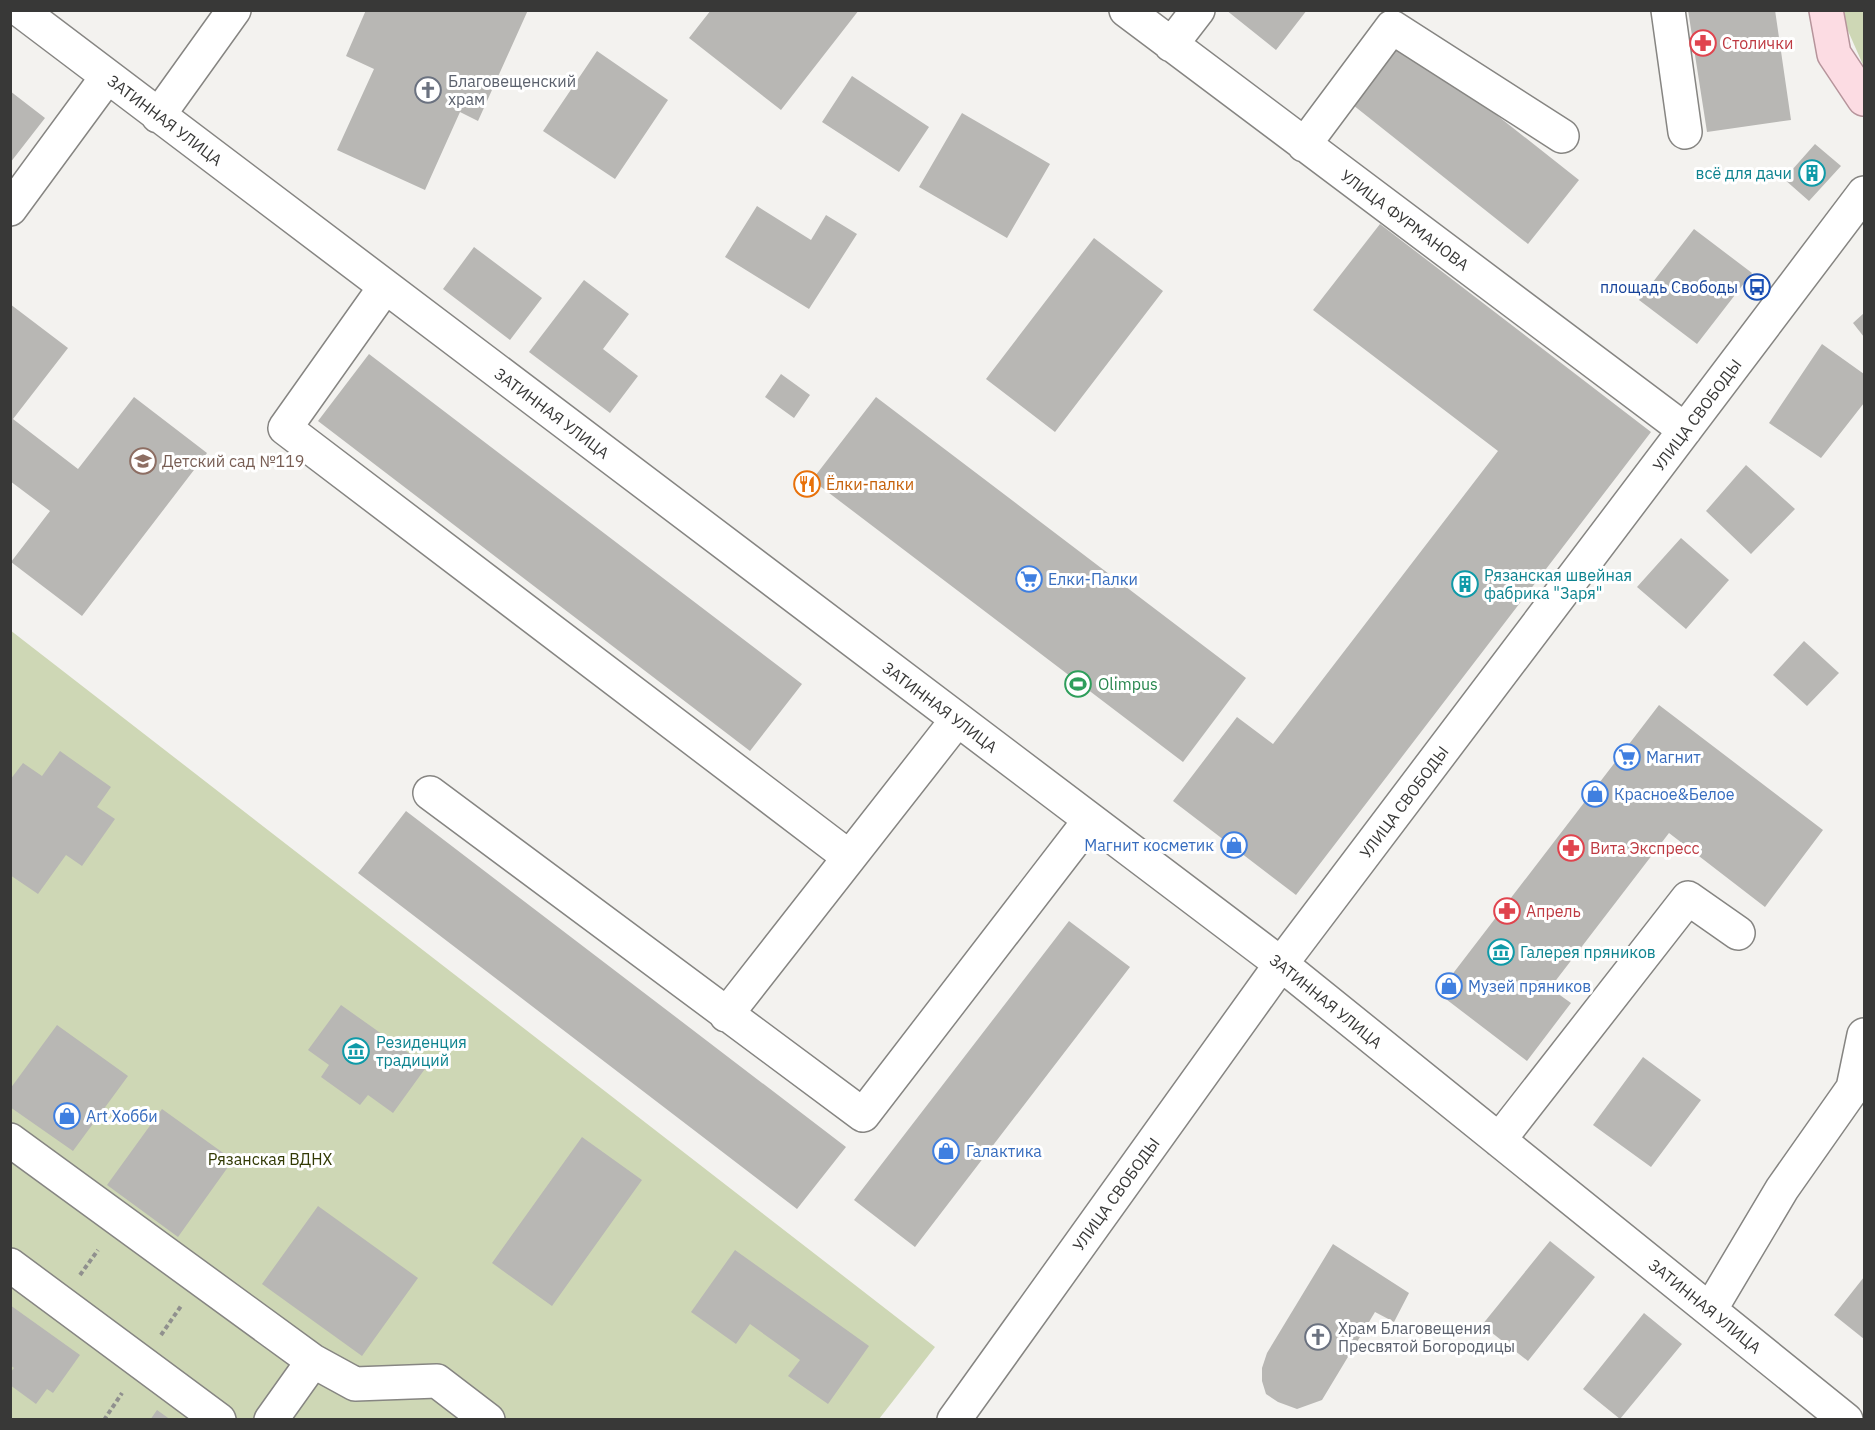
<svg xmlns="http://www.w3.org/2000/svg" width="1875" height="1430" viewBox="0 0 1875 1430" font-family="'IBM Plex Sans',sans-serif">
  <rect width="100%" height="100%" fill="#f3f2ef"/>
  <path fill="#ced7b5" d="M1844,11H1864V67L1845,24Z
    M10,630L935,1347L879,1419H11Z"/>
  <path fill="#b8b7b4" d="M366,10H528L478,121L460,112L425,190L337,150L374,69L346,56Z
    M711,10H859L781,110L689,38Z
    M1226,10H1307L1276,50Z
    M1688,10H1775L1791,120L1707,132Z
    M1403,41L1579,180L1528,244L1353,105Z
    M597,51L668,100L615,179L543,131Z
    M852,76L929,127L899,172L822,122Z
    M10,91L45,118L10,163Z
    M962,113L1050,164L1007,238L919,187Z
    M1815,144L1841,166L1809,201L1784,179Z
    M757,206L811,240L826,215L857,234L809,309L725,257Z
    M1380,224L1651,432L1296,895L1173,801L1237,717L1273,744L1498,451L1313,310Z
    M1694,229L1752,273L1697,344L1639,300Z
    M1094,238L1163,291L1055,432L986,379Z
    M474,247L542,298L510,340L443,289Z
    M584,280L629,314L603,349L638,376L610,413L529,352Z
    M10,304L68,348L13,419L78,469L134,397L207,453L82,616L11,562L50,511L10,481Z
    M1864,313V337L1853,323Z
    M1822,344L1864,374V403L1821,458L1769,423Z
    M369,354L802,684L750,751L318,421Z
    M781,374L810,395L794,418L765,397Z
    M876,397L1246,678L1183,762L812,480Z
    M1746,465L1795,509L1751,554L1706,511Z
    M1681,538L1729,580L1686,629L1637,587Z
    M1804,641L1839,673L1807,706L1773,675Z
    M1659,705L1823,830L1765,907L1669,833L1550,988L1571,1003L1527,1061L1438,993Z
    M60,751L111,787L97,807L115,819L82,866L66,855L38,894L10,875V780L23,763L42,776Z
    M406,811L846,1147L797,1209L358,873Z
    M1069,921L1130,967L915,1247L854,1200Z
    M341,1005L427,1066L393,1113L368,1095L360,1105L321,1077L329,1065L308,1050Z
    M57,1025L128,1076L73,1151L10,1107V1089Z
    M1643,1057L1701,1100L1651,1167L1593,1125Z
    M162,1109L233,1160L178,1237L107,1185Z
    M582,1137L642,1180L552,1306L492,1263Z
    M318,1206L418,1278L362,1356L262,1284Z
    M1550,1241L1595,1277L1528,1361L1482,1325Z
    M1333,1244L1409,1293L1394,1322L1375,1312L1322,1400L1297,1409L1278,1402L1266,1394L1262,1381V1368L1267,1353Z
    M735,1250L869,1346L828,1404L788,1376L800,1360L750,1324L736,1344L691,1312Z
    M1864,1277V1339L1834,1315Z
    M10,1305L80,1355L53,1393L47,1389L36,1404L10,1385V1373L14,1368L10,1365Z
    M1644,1313L1682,1344L1620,1419L1583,1389Z
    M157,1410L171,1420H150Z"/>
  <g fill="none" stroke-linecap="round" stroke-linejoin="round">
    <g stroke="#868582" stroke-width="36">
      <path id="minor" d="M20,10L1281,964L1846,1420
        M1126,10L1685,430
        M1668,10L1685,132
        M1171,45L1198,10
        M158,116L234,10
        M1304,145L1392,27L1562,136
        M10,209L107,77
        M385,287L285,428L849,857
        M430,793L863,1115L1090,820
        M726,1015L957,720
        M10,1140L313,1361L271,1420
        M1499,1140L1688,898L1738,933
        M10,1265L219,1420
        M1710,1310L1782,1189L1853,1088L1864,1035
        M313,1361L355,1384L437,1381L488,1420
        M954,1420L1281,964L1864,193"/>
    </g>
    <g stroke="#b6949b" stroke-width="36">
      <path id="major" d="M1826,10L1834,54L1864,99"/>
    </g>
    <path stroke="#90908e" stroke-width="4" stroke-dasharray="4.5 3" stroke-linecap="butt" d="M80,1275L98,1250
      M161,1335L181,1306
      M104,1420L122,1393"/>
    <use href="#minor" stroke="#fff" stroke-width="33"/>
    <use href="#major" stroke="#fcdce3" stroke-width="33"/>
  </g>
  <defs>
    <g id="pharmacy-ring" transform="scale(1.35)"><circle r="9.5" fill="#fff" stroke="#e0444e" stroke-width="1.5"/><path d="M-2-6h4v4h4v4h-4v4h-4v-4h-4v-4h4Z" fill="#e0444e"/></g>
    <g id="church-ring" transform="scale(1.35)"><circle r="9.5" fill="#fff" stroke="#6b7280" stroke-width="1.5"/><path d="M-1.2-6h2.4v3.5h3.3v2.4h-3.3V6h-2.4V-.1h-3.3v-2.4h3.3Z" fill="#6b7280"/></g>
    <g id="building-ring" transform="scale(1.35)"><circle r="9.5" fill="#fff" stroke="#0f9aa8" stroke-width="1.5"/><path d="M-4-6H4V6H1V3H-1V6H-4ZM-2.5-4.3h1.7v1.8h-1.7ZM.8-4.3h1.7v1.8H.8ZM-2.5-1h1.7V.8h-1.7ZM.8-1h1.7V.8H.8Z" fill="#0f9aa8"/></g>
    <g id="bus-ring" transform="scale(1.35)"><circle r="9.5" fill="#fff" stroke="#1a4fb4" stroke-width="1.5"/><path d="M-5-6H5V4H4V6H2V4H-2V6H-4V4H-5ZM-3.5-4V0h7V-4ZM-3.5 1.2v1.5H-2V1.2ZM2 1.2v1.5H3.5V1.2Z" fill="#1a4fb4"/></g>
    <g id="school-ring" transform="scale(1.35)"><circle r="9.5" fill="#fff" stroke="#8d6e63" stroke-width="1.5"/><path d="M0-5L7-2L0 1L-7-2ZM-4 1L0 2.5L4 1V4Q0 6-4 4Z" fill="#8d6e63"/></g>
    <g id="restaurant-ring" transform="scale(1.35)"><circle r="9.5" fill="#fff" stroke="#e8710a" stroke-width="1.5"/><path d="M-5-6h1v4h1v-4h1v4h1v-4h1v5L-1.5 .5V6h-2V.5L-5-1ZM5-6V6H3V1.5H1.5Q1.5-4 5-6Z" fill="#e8710a"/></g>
    <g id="supermarket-ring" transform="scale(1.35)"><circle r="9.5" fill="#fff" stroke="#3f7fe0" stroke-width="1.5"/><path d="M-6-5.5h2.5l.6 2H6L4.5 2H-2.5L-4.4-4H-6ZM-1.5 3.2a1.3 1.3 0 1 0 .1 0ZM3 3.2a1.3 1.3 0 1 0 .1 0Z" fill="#3f7fe0"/></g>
    <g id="stadium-ring" transform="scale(1.35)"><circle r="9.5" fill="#fff" stroke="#2e9e5b" stroke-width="1.5"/><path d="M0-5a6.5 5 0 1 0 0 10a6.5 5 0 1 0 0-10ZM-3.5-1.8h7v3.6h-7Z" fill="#2e9e5b"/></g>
    <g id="shop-ring" transform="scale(1.35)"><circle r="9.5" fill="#fff" stroke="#3f7fe0" stroke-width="1.5"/><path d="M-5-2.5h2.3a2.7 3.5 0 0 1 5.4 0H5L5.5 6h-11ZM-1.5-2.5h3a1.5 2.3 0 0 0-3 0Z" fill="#3f7fe0"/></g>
    <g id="museum-ring" transform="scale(1.35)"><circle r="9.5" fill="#fff" stroke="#0f9aa8" stroke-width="1.5"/><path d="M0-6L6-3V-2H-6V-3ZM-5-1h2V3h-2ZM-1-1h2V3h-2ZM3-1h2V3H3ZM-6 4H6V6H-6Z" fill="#0f9aa8"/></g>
  </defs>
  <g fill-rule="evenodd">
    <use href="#pharmacy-ring" x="1703" y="43"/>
    <use href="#church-ring" x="428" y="90"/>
    <use href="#building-ring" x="1812" y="173"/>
    <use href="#bus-ring" x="1757" y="287"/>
    <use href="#school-ring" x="143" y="461"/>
    <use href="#restaurant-ring" x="807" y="484"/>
    <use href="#supermarket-ring" x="1029" y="579"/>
    <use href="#building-ring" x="1465" y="584"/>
    <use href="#stadium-ring" x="1078" y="684"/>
    <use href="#supermarket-ring" x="1627" y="757"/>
    <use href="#shop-ring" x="1595" y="794"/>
    <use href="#shop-ring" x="1234" y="845"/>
    <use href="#pharmacy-ring" x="1571" y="848"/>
    <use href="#pharmacy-ring" x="1507" y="911"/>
    <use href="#museum-ring" x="1501" y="952"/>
    <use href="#shop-ring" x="1449" y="986"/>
    <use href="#museum-ring" x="356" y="1051"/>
    <use href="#shop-ring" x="67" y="1116"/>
    <use href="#shop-ring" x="946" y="1151"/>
    <use href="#church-ring" x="1318" y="1337"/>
  </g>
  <g text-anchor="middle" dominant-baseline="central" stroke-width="6" stroke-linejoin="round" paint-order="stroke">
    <g font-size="16" fill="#be3a42" stroke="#fff" text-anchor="start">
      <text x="1722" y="43">Столички</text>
      <text x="1590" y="848">Вита Экспресс</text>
      <text x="1526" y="911">Апрель</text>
    </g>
    <g font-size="16" fill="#5b616d" stroke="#fff" text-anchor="start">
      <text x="448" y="81">Благовещенский<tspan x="448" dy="18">храм</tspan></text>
      <text x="1338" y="1328">Храм Благовещения<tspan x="1338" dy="18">Пресвятой Богородицы</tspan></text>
    </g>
    <g font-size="16" fill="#383837" stroke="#fff">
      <text transform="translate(165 120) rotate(37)">ЗАТИННАЯ УЛИЦА</text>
      <text transform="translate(1405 220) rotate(37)">УЛИЦА ФУРМАНОВА</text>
      <text transform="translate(552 413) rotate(37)">ЗАТИННАЯ УЛИЦА</text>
      <text transform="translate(1697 415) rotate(-53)">УЛИЦА СВОБОДЫ</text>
      <text transform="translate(940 707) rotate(37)">ЗАТИННАЯ УЛИЦА</text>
      <text transform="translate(1404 802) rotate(-53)">УЛИЦА СВОБОДЫ</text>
      <text transform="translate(1326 1001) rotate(39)">ЗАТИННАЯ УЛИЦА</text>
      <text transform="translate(1116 1194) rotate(-54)">УЛИЦА СВОБОДЫ</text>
      <text transform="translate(1705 1306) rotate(39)">ЗАТИННАЯ УЛИЦА</text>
    </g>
    <g font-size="16" fill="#0d838f" stroke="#fff" text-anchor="start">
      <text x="1792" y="173" text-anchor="end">всё для дачи</text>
      <text x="1484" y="575">Рязанская швейная<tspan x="1484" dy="18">фабрика "Заря"</tspan></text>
      <text x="1520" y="952">Галерея пряников</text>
      <text x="376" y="1042">Резиденция<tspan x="376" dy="18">традиций</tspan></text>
    </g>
    <g font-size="16" fill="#164399" stroke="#fff" text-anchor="end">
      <text x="1738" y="287">площадь Свободы</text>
    </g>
    <g font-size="16" fill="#785e54" stroke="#fff" text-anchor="start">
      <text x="162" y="461">Детский сад №119</text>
    </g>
    <g font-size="16" fill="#c56008" stroke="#fff" text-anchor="start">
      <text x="826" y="484">Ёлки-палки</text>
    </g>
    <g font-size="16" fill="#366cbe" stroke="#fff" text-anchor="start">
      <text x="1048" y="579">Елки-Палки</text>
      <text x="1646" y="757">Магнит</text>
      <text x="1614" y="794">Красное&amp;Белое</text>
      <text x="1214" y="845" text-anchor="end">Магнит косметик</text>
      <text x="1468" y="986">Музей пряников</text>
      <text x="86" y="1116">Art Хобби</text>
      <text x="966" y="1151">Галактика</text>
    </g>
    <g font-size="16" fill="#27864d" stroke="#fff" text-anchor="start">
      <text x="1098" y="684">Olimpus</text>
    </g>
    <g font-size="16" fill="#323a04" stroke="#fff">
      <text x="270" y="1159">Рязанская ВДНХ</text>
    </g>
  </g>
  <rect width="1875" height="1430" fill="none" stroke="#383837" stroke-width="24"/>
</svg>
